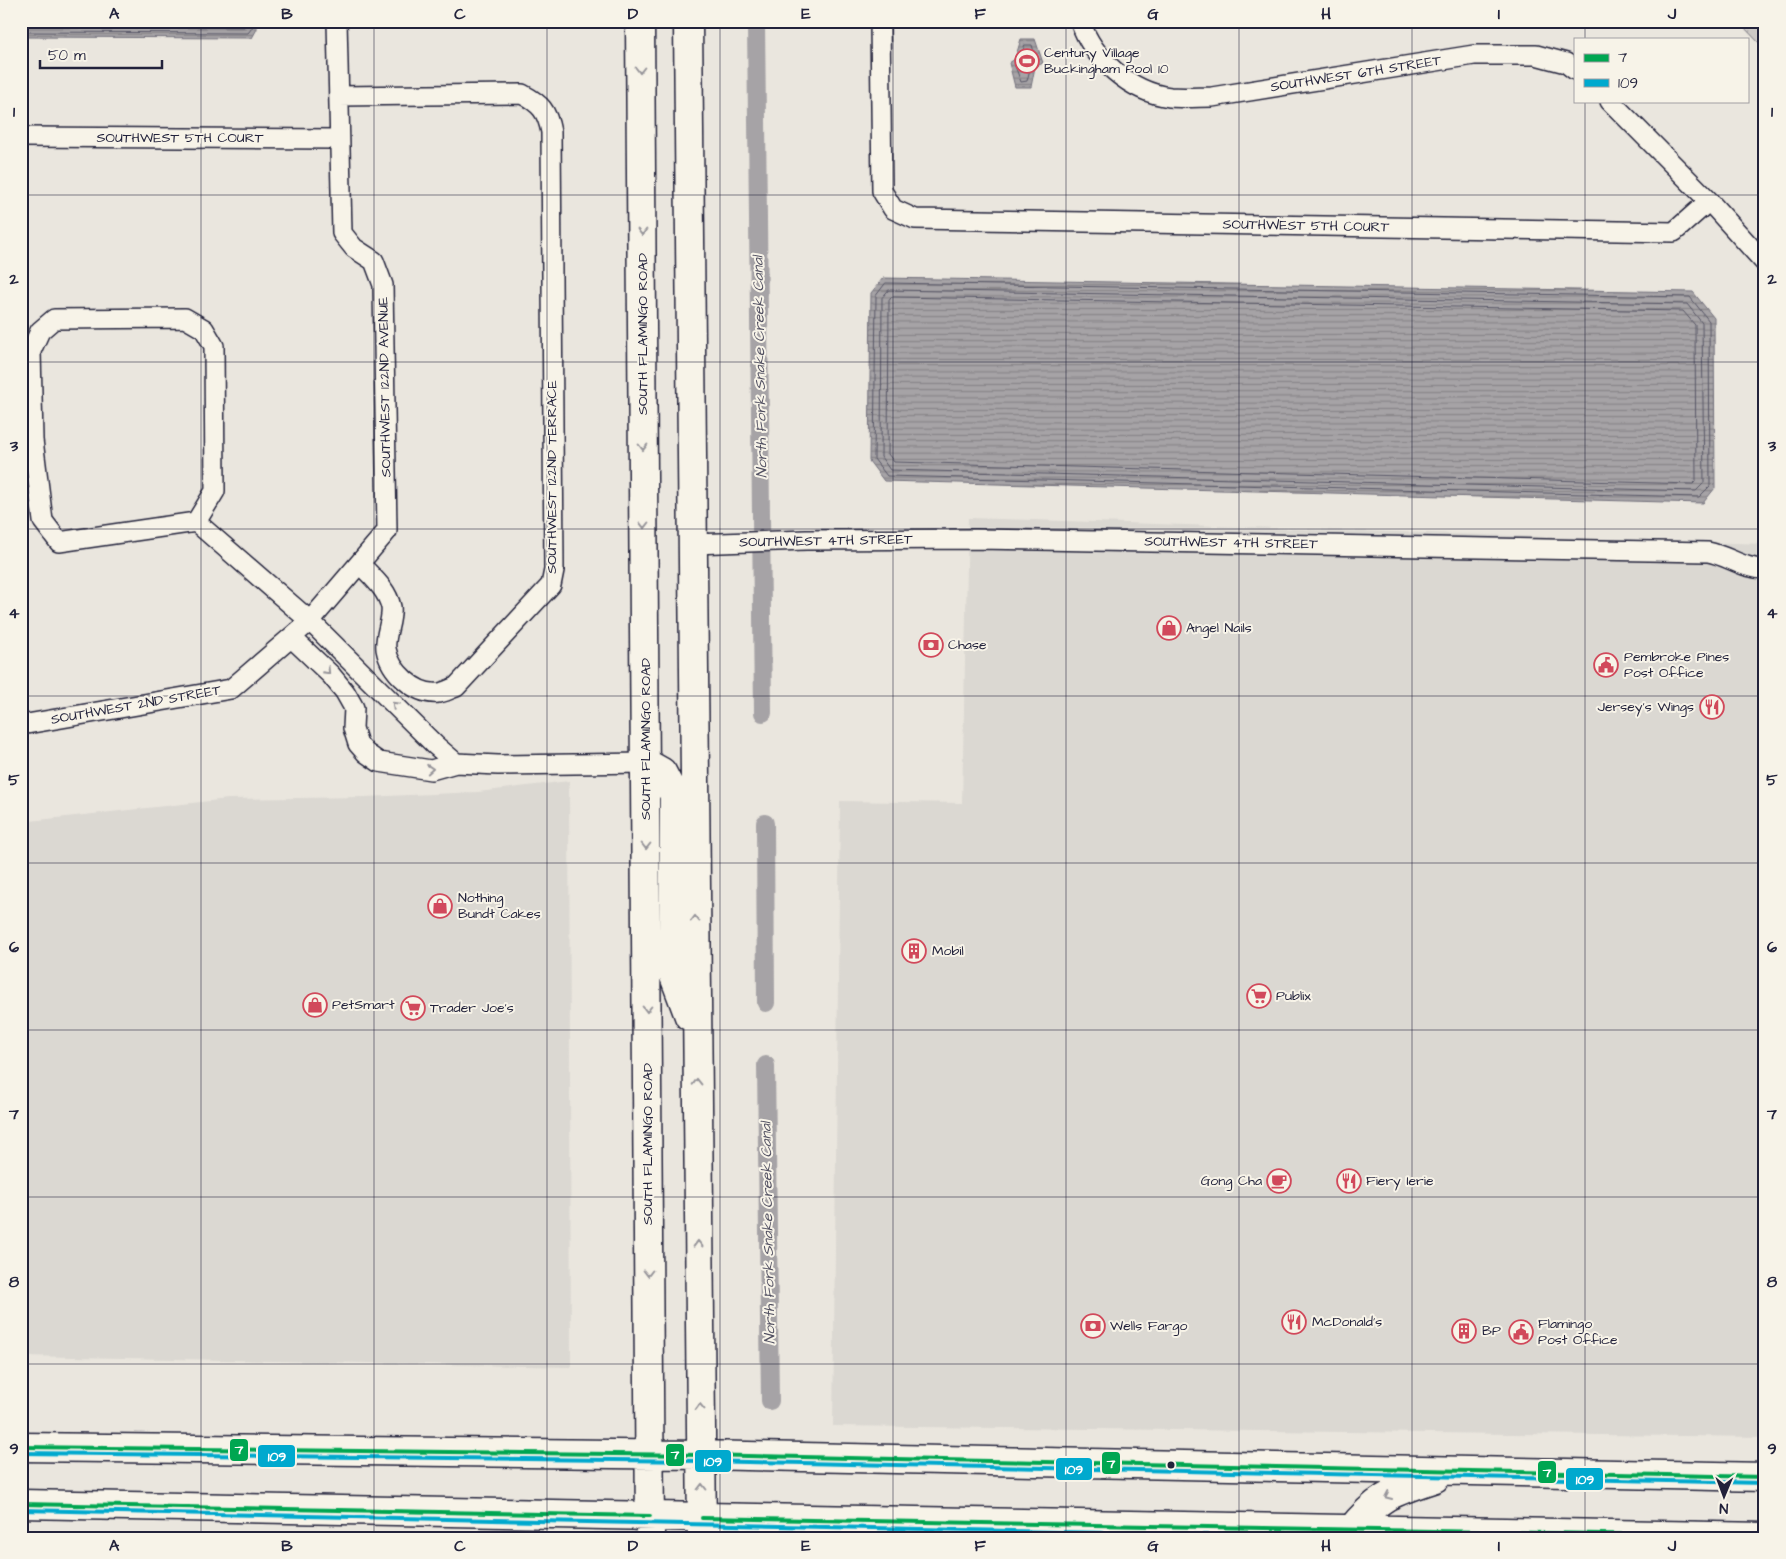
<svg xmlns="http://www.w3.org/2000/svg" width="1786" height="1559" viewBox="0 0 1786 1559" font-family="'Architects Daughter',sans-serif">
  <defs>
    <pattern id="grass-tufts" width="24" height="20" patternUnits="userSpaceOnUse" patternTransform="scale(1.25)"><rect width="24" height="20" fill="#cdc9c6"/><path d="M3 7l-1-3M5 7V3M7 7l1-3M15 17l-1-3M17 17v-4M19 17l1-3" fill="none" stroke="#b0acab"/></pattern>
    <pattern id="water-rules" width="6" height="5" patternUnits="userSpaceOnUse" patternTransform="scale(1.25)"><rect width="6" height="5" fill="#a6a3a6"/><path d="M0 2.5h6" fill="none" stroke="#878488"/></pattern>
  </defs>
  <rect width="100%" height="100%" fill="#eae6de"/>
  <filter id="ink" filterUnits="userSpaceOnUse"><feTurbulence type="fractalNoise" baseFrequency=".02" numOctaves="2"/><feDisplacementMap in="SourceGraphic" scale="10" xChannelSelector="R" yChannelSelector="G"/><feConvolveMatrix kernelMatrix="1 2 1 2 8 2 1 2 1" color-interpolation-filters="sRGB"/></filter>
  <g filter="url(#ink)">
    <path fill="#dbd8d2" d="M968,518L1765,544V1437L833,1426L840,801L962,803Z
      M569,781L571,1367L21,1356V822L228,799L364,797L478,792Z"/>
    <path fill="url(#grass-tufts)" stroke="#787680" d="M1738,21H1765V49Z"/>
    <path fill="url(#water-rules)" stroke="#716f7b" d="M21,21H257V29L252,38L21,37Z
      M1021,39H1035L1043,63L1035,67L1031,87H1015L1009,63L1015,59Z
      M883,278L1693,292L1714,318L1715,488L1703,503L884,481L869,461L871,293Z"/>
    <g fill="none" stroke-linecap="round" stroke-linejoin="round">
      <path stroke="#575666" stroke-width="1" d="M21,26L244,27L246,21
        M21,32L248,33L252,28L253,21
        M1025,45H1032L1036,59L1031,65L1027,81L1021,82L1015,66L1020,61Z
        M886,283L1690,297L1709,321L1710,486L1699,497L887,476L874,459L876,296Z
        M889,290L1687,304L1702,323L1704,483L1696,491L890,470L881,457L882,298Z
        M892,297L1683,311L1695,325L1696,481L1693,484L894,462L888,454L889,301Z"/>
      <path stroke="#a6a3a6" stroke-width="18" d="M756,21L763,713
        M765,823L766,1003
        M766,1065L770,1401"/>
      <g stroke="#22223b" stroke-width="22">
        <path id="minor" d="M880,21L882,191L893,209L915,219L1674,232L1709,201
          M1080,21C1093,59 1130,92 1170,97C1184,98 1199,97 1212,97L1474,55H1536L1566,63L1575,70
          M339,96L522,94C541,104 547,111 551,132L554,570L551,585L456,687C450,689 443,693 438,693C415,695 390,671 386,649C384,636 393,620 391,607C387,589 372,577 360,564
          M1610,101L1709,201L1765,263
          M21,137L338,139
          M196,522L59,542L43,521L33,440L31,351L40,331L54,319L185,318L204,329L214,346L215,491L196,522L310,621L435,745L456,763
          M693,544L806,540L976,539L1708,552C1729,556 1743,569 1765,569
          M292,638L331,675L345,692L354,708L353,728L358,744L366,753L379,762L431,770L456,763L498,765L646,763
          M21,725L231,689L310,621L387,531L383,285L374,261L354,248L342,233L337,21"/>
      </g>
      <g stroke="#22223b" stroke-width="31">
        <path id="trunk" d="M640,21L650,1538
          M688,21L702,1538
          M646,763L662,772L674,795V976L689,1016
          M21,1447L702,1455L1765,1477
          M21,1504L1765,1537
          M1350,1531C1379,1495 1392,1493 1435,1478"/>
      </g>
      <use href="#minor" stroke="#f7f3e8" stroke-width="19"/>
      <use href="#trunk" stroke="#f7f3e8" stroke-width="28"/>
      <g stroke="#f7f3e8" stroke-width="8">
        <path id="bus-1" d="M21,1447L702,1455L1765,1477
          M21,1504L650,1516
          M702,1518L1765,1537"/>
      </g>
      <g stroke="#f7f3e8" stroke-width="8">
        <path id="bus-2" d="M21,1453L702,1461L1765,1483
          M21,1510L1344,1538"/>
      </g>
      <use href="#bus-1" stroke="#00a651" stroke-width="4"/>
      <use href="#bus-2" stroke="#00a9ce" stroke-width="4"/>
    </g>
    <defs><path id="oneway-chevron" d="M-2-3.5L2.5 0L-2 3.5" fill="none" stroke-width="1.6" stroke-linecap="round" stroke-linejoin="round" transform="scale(1.25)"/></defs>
    <g stroke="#97959a">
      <use href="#oneway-chevron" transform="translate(640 70) rotate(90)"/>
      <use href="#oneway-chevron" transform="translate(642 232) rotate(90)"/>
      <use href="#oneway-chevron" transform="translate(643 447) rotate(90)"/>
      <use href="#oneway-chevron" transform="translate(644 525) rotate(90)"/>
      <use href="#oneway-chevron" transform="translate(327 671) rotate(46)"/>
      <use href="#oneway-chevron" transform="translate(395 705) rotate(-135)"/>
      <use href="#oneway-chevron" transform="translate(430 769) rotate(-4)"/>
      <use href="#oneway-chevron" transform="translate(646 846) rotate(90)"/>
      <use href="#oneway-chevron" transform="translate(695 919) rotate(-90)"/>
      <use href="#oneway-chevron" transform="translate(647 1009) rotate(90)"/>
      <use href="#oneway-chevron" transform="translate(697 1082) rotate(-91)"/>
      <use href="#oneway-chevron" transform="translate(698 1244) rotate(-91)"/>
      <use href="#oneway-chevron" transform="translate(648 1273) rotate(90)"/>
      <use href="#oneway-chevron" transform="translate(700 1407) rotate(-92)"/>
      <use href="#oneway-chevron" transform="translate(702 1487) rotate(-90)"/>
      <use href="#oneway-chevron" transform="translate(1388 1496) rotate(155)"/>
    </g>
  </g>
  <path fill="none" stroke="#22223b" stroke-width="1" stroke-opacity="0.55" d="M201,21V1538M374,21V1538M547,21V1538M720,21V1538M893,21V1538M1066,21V1538M1239,21V1538M1412,21V1538M1585,21V39M1585,101V1538M21,195H1765M21,362H1765M21,529H1765M21,696H1765M21,863H1765M21,1030H1765M21,1197H1765M21,1364H1765"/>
  <defs>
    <g id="stadium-ring" transform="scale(1.25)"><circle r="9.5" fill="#f7f3e8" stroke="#d1495b" stroke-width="1.5"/><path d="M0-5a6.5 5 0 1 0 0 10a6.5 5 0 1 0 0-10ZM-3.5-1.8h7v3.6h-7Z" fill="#d1495b"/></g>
    <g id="shop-ring" transform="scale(1.25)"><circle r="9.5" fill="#f7f3e8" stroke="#d1495b" stroke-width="1.5"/><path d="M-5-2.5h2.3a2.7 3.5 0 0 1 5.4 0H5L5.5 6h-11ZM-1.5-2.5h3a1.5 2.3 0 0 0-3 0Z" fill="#d1495b"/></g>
    <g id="bank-ring" transform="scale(1.25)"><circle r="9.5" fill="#f7f3e8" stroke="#d1495b" stroke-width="1.5"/><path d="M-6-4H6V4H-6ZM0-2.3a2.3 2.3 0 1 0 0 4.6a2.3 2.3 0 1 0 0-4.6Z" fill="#d1495b"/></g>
    <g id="civic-ring" transform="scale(1.25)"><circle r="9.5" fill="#f7f3e8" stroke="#d1495b" stroke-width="1.5"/><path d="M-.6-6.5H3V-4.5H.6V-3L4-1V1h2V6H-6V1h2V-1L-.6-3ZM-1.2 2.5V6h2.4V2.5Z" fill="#d1495b"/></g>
    <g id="restaurant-ring" transform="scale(1.25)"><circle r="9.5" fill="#f7f3e8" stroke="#d1495b" stroke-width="1.5"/><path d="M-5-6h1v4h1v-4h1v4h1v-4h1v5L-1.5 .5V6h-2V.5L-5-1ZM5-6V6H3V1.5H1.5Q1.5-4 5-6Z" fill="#d1495b"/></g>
    <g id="building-ring" transform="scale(1.25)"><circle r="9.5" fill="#f7f3e8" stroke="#d1495b" stroke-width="1.5"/><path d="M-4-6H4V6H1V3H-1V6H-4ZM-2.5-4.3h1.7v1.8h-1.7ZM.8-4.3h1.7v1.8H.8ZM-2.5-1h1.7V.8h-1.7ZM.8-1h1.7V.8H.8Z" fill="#d1495b"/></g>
    <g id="supermarket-ring" transform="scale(1.25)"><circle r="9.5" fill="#f7f3e8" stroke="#d1495b" stroke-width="1.5"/><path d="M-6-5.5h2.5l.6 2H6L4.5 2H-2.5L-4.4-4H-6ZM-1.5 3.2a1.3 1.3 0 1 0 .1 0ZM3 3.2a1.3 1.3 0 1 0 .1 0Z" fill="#d1495b"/></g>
    <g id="cafe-ring" transform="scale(1.25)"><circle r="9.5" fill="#f7f3e8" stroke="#d1495b" stroke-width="1.5"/><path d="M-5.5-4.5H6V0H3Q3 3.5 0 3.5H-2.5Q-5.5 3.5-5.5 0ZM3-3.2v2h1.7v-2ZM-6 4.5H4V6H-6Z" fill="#d1495b"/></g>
  </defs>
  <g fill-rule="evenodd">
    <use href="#stadium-ring" x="1027" y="61"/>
    <use href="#shop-ring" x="1169" y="628"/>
    <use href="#bank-ring" x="931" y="645"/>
    <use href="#civic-ring" x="1606" y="665"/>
    <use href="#restaurant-ring" x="1712" y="707"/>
    <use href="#shop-ring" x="440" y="906"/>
    <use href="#building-ring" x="914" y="951"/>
    <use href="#supermarket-ring" x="1259" y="996"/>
    <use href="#shop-ring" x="315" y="1005"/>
    <use href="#supermarket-ring" x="413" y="1008"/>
    <use href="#cafe-ring" x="1279" y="1181"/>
    <use href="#restaurant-ring" x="1349" y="1181"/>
    <use href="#restaurant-ring" x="1294" y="1322"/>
    <use href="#bank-ring" x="1093" y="1326"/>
    <use href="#building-ring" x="1464" y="1331"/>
    <use href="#civic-ring" x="1521" y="1332"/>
  </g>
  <circle fill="#22223b" stroke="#f7f3e8" stroke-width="2" cx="1171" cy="1465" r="4.5"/>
  <g text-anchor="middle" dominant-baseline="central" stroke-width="4" stroke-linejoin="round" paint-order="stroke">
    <g font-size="14" fill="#22223b" stroke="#f7f3e8" text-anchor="start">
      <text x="1044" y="53">Century Village<tspan x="1044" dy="16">Buckingham Pool 10</tspan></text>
      <text x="1186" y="628">Angel Nails</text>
      <text x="948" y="645">Chase</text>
      <text x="1624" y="657">Pembroke Pines<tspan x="1624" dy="16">Post Office</tspan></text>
      <text x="1694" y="707" text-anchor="end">Jersey's Wings</text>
      <text x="458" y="898">Nothing<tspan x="458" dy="16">Bundt Cakes</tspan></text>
      <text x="932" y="951">Mobil</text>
      <text x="1276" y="996">Publix</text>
      <text x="332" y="1005">PetSmart</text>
      <text x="430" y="1008">Trader Joe's</text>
      <text x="1262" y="1181" text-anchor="end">Gong Cha</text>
      <text x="1366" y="1181">Fiery Ierie</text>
      <text x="1312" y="1322">McDonald's</text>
      <text x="1538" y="1324">Flamingo<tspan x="1538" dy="16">Post Office</tspan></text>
      <text x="1110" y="1326">Wells Fargo</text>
      <text x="1482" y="1331">BP</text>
    </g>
    <g font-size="14" fill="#22223b" stroke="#f7f3e8">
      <text transform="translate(1356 74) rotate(-9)">SOUTHWEST 6TH STREET</text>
      <text x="180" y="138">SOUTHWEST 5TH COURT</text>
      <text transform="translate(1306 226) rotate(1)">SOUTHWEST 5TH COURT</text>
      <text transform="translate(643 334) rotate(-90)">SOUTH FLAMINGO ROAD</text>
      <text transform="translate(385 387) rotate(-91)">SOUTHWEST 122ND AVENUE</text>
      <text transform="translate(552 477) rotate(-90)">SOUTHWEST 122ND TERRACE</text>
      <text transform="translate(826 541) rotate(-1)">SOUTHWEST 4TH STREET</text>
      <text transform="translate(1231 543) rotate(1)">SOUTHWEST 4TH STREET</text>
      <text transform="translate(136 705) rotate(-10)">SOUTHWEST 2ND STREET</text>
      <text transform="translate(646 739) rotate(-90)">SOUTH FLAMINGO ROAD</text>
      <text transform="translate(648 1144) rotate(-90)">SOUTH FLAMINGO ROAD</text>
    </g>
    <g font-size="15" font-style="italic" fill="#504f60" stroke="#f7f3e8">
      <text transform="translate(760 367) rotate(-91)">North Fork Snake Creek Canal</text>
      <text transform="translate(768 1233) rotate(-91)">North Fork Snake Creek Canal</text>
    </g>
  </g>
  <g stroke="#f7f3e8" stroke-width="2">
    <rect x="229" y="1438" width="20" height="24" rx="5" fill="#00a651"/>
    <rect x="665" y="1443" width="20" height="24" rx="5" fill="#00a651"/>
    <rect x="257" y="1444" width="39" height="24" rx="5" fill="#00a9ce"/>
    <rect x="694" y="1449" width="38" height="24" rx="5" fill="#00a9ce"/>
    <rect x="1101" y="1451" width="20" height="24" rx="5" fill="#00a651"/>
    <rect x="1055" y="1457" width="38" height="24" rx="5" fill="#00a9ce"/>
    <rect x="1537" y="1460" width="20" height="24" rx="5" fill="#00a651"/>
    <rect x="1565" y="1467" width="39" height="24" rx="5" fill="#00a9ce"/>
  </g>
  <g font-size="14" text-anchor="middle" font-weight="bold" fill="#fff">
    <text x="239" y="1454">7</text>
    <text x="675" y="1459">7</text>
    <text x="277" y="1461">109</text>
    <text x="713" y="1466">109</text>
    <text x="1111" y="1468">7</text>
    <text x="1074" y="1474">109</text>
    <text x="1547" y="1477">7</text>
    <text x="1585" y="1484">109</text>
  </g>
  <rect width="1786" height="1559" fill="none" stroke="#f7f3e8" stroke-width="55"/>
  <rect x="1574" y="38" width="175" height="65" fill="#f7f3e8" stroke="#a29fa3"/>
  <rect x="1584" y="54" width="25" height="8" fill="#00a651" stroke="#a29fa3"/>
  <text x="1618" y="62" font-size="15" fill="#22223b">7</text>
  <rect x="1584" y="79" width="25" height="8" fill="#00a9ce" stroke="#a29fa3"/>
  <text x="1618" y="88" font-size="15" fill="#22223b">109</text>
  <g transform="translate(1724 1496) rotate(181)" stroke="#f7f3e8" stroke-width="4" paint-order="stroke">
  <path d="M0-4L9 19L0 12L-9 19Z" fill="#22223b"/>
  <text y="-8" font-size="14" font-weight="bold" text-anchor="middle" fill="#22223b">N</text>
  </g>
  <path d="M40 60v8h122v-8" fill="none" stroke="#22223b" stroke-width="2.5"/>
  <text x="48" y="60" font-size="15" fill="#22223b" stroke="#f7f3e8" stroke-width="4" paint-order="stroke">50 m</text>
  <rect x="28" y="28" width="1730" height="1504" fill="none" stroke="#22223b" stroke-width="2"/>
  <g font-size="16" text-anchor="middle" font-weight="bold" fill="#22223b">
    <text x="114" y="19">A</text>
    <text x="287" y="19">B</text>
    <text x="460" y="19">C</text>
    <text x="633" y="19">D</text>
    <text x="806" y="19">E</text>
    <text x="980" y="19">F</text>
    <text x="1153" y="19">G</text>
    <text x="1326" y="19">H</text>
    <text x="1499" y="19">I</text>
    <text x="1672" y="19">J</text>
    <text x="14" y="117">1</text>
    <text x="1772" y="117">1</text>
    <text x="14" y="284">2</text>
    <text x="1772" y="284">2</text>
    <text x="14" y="451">3</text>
    <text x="1772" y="451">3</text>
    <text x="14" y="618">4</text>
    <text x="1772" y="618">4</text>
    <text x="14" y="785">5</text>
    <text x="1772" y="785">5</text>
    <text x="14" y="952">6</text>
    <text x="1772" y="952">6</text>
    <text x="14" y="1119">7</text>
    <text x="1772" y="1119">7</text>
    <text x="14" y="1287">8</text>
    <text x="1772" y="1287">8</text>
    <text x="14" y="1454">9</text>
    <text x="1772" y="1454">9</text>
    <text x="114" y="1551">A</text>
    <text x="287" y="1551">B</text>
    <text x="460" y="1551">C</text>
    <text x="633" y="1551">D</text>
    <text x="806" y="1551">E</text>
    <text x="980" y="1551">F</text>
    <text x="1153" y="1551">G</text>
    <text x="1326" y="1551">H</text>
    <text x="1499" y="1551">I</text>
    <text x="1672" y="1551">J</text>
  </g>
</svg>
